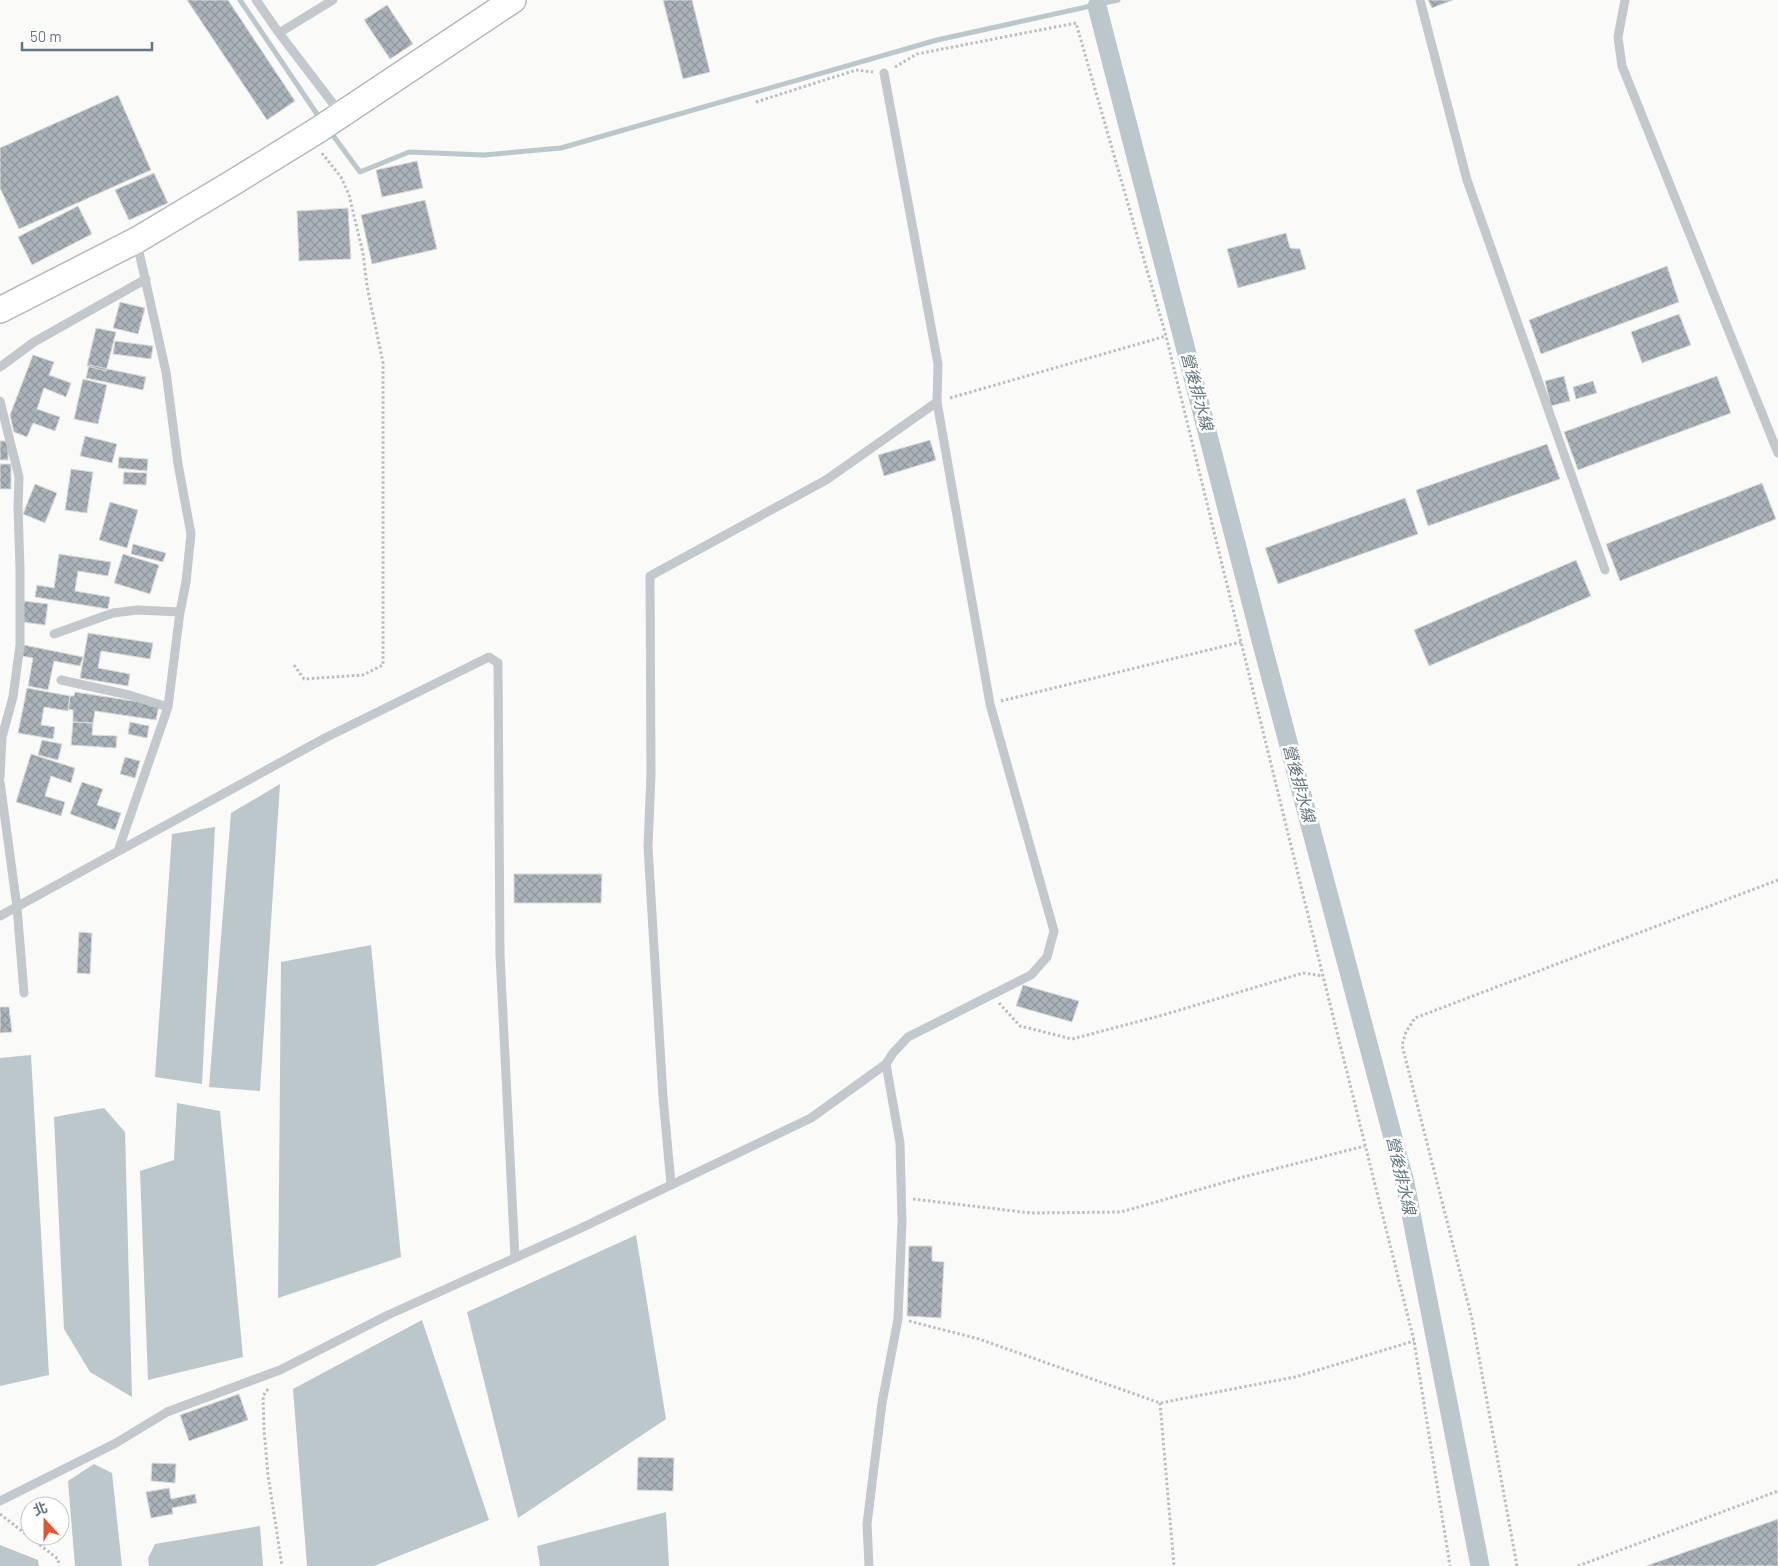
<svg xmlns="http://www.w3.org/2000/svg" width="1778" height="1566" viewBox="0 0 1778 1566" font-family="Barlow,'Noto Sans TC',sans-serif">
  <defs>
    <pattern id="building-cross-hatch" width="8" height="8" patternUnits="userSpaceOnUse" patternTransform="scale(1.25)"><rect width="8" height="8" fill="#aab3b9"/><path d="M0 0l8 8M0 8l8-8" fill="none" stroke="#8e969c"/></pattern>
  </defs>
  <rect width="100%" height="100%" fill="#fafaf8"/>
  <path fill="#bbc7cb" d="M280,784L260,1091L209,1087L231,813Z
    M215,827L202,1084L155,1077L172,834Z
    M371,945L401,1257L278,1298L281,962Z
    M31,1055L49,1375L0,1386V1058Z
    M177,1103L220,1111L243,1357L148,1380L140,1171L174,1160Z
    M104,1108L125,1132L132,1397L90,1372L64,1329L54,1117Z
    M636,1235L666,1419L518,1518L467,1312Z
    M422,1320L489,1520L374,1566H307L293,1389Z
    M94,1464L112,1473L122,1566H75L68,1481Z
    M666,1512L669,1566H540L537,1546Z
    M260,1526L263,1566H149L148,1558L155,1544Z
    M0,1545L38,1560L39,1566H0Z"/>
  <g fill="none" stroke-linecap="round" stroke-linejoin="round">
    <path stroke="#bbc7cb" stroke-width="5" d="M240,0L321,120
      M329,130L360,172L409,152L484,155L561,148L937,40L1118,0"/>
    <path stroke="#bbc7cb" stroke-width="19" d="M1097,6L1262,644L1405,1183L1480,1566"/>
  </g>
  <path fill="url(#building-cross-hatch)" stroke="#dcdcda" d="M187,0H228L295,101L267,120Z
    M663,0H692L710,72L683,79Z
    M1428,0H1453L1432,8Z
    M387,5L413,44L390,59L364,20Z
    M118,95L151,170L19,229L0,188V148Z
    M417,161L423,188L382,197L376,170Z
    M154,173L168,203L129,220L115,190Z
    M425,200L437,249L372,264L361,215Z
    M78,206L92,234L32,265L18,237Z
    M348,208L351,259L299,261L297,211Z
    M1286,233L1290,248L1300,249L1306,269L1238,288L1227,249Z
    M1667,266L1679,302L1541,354L1529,320Z
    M120,302L145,308L138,334L113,328Z
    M1679,314L1691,345L1642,363L1631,332Z
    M96,328L116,332L106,371L87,366Z
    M115,341L153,346L151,359L113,354Z
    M33,355L54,362L49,375L71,383L66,397L44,388L37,409L60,417L55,431L33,423L27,437L14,432L10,415Z
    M89,365L146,377L143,390L86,378Z
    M1564,376L1570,401L1551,406L1545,381Z
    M1717,376L1731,413L1578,470L1564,432Z
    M83,379L107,385L98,424L74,419Z
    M1593,381L1597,393L1576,399L1573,387Z
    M85,436L117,444L112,463L80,456Z
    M930,440L936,460L884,476L878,455Z
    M0,441H8V460H0Z
    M1547,444L1560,479L1428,526L1416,490Z
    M119,457L148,459L147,471L118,468Z
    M0,464H11V489H0Z
    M71,469L93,472L87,513L65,510Z
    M124,472L147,473L146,485L123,484Z
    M1762,483L1776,519L1620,581L1606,544Z
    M35,484L57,493L45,523L23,514Z
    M1405,498L1418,534L1278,584L1265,548Z
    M110,502L138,510L127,548L99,540Z
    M133,544L166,553L163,562L131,554Z
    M59,554L111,562L108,576L78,571L75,591L110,597L108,609L35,597L37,585L54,588Z
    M123,554L159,565L150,594L114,583Z
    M1576,560L1591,596L1429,666L1414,630Z
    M24,601L48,604L45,625L22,622Z
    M88,633L153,643L150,659L101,651L98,668L130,674L128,686L80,678Z
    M24,645L83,657L80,666L54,661L48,690L28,686L33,658L22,656Z
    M27,688L70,696L68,711L44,707L41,725L55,727L53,739L18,733Z
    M75,692L159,705L156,720L95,711L93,723L73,722V710L68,709L70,696H74Z
    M73,722L93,723L92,735L117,736L116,748L71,745Z
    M130,722L149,726L147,738L128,734Z
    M42,740L62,744L58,760L38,755Z
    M31,754L75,768L71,783L51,776L45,796L65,802L61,816L16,802Z
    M125,757L140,761L135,778L120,774Z
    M82,782L103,789L97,805L121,813L115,830L70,814Z
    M514,874H602L601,903H514Z
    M79,932L92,933L90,974L77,973Z
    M1023,985L1079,1001L1072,1022L1016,1006Z
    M0,1007H9L12,1032L0,1033Z
    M909,1246H932V1261L944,1262L941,1318L907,1316Z
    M239,1394L248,1420L189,1441L180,1415Z
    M638,1457L674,1458L673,1491L637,1490Z
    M152,1463L176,1464L175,1483L151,1481Z
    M169,1488L171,1499L195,1494L197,1503L172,1508L173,1514L151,1518L146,1492Z
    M1778,1519V1566H1646Z"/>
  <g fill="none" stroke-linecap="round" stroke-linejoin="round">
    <g stroke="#b3babf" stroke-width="28">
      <path id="secondary" d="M0,310L137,240L234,182L318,130L513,0"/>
    </g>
    <path stroke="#bbbfc2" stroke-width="3" stroke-dasharray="2.5 2.5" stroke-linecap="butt" d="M895,67L917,54L1076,23L1166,336L1323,976L1414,1341L1450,1566
      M756,102L856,70L873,72
      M950,398L1166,336
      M294,665L304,679L363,675L383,665V363L367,286L363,253L349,195L341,177L321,152
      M1001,701L1241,642
      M999,1003L1020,1026L1072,1039L1163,1015L1303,973L1323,976
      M913,1199L1031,1213L1121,1212L1243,1177L1365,1146
      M909,1321L979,1339L1160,1403L1295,1377L1414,1341
      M268,1389L263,1396L264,1429L268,1475L282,1566
      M1160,1403L1174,1566
      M0,1514L58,1559L59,1566
      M1517,1566L1472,1319L1402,1045L1406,1032L1415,1018L1778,880
      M1578,1566L1778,1491"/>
    <path stroke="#c3c8cc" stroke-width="9" d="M256,0L279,33L341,114
      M1420,0L1467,180L1605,570
      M1625,0L1618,37L1622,66L1778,453
      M279,33L333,0
      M0,367L34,342L146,279
      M0,401L19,477L18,506L20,569V645L13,697L2,737L0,777
      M54,634L113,613L137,610L180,612
      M61,680L129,695L168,707
      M0,782L17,907L24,993
      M118,851L168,707L180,612L186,582L191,534L178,464L166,372L137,243
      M0,916L325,738L489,657L498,663L500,955L515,1258
      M671,1184L663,1097L648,847L651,774L650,576L826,480L937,402
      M0,1501L116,1443L167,1412L280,1370L388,1315L579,1229L811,1118L886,1064
      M869,1566L867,1524L882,1403L898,1319L902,1221L900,1143L886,1064L893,1053L908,1037L1031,975L1047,957L1054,931L990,704L937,402L938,364L884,73"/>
    <use href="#secondary" stroke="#fff" stroke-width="25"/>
  </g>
  <g text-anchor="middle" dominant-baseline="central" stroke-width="5" stroke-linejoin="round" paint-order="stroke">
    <g font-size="16" font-style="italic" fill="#60757c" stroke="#fff">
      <text transform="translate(1198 391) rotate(75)">營後排水線</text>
      <text transform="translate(1300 783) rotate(75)">營後排水線</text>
      <text transform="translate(1402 1175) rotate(77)">營後排水線</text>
    </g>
  </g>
  <g transform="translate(45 1521) rotate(339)"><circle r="24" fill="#ffffff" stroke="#c1c8cd"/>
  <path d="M0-4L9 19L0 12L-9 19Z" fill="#e4572e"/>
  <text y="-8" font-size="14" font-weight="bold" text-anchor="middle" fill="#657683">北</text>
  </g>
  <path d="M22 42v8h130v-8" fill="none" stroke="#657683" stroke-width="2.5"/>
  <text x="30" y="42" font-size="15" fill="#657683" stroke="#ffffff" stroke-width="4" paint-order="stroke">50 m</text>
</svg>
